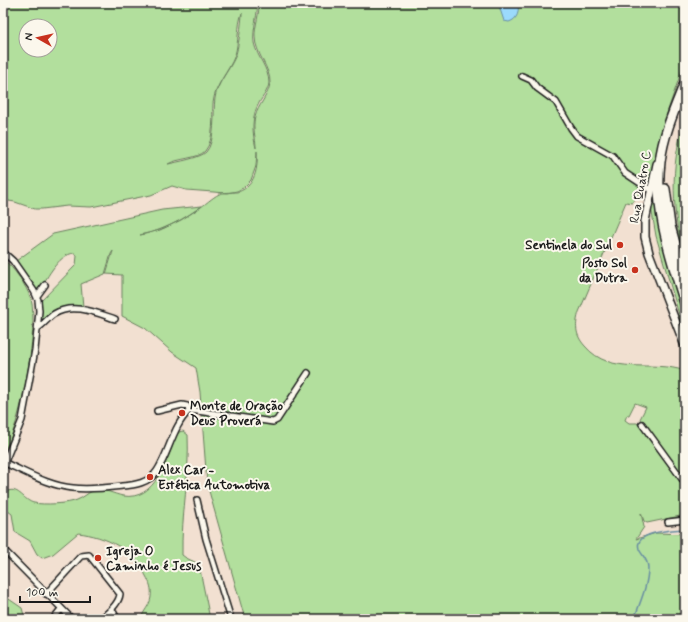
<svg xmlns="http://www.w3.org/2000/svg" width="688" height="622" viewBox="0 0 688 622" font-family="Mynerve,sans-serif">
  <rect width="100%" height="100%" fill="#f2e0d1"/>
  <filter id="ink" filterUnits="userSpaceOnUse"><feTurbulence type="fractalNoise" baseFrequency=".025" numOctaves="2"/><feDisplacementMap in="SourceGraphic" scale="8" xChannelSelector="R" yChannelSelector="G"/><feConvolveMatrix kernelMatrix="1 2 1 2 8 2 1 2 1" color-interpolation-filters="sRGB"/></filter>
  <g filter="url(#ink)">
    <path fill="#b2df9d" stroke="#677e5c" fill-rule="evenodd" d="M3,3H247L245,7L248,3H257C259,11 252,30 254,43C257,57 269,69 269,83C268,91 263,96 259,103C251,117 252,132 256,148C256,138 252,128 255,117C258,105 269,95 270,83C271,69 255,53 255,37C254,27 261,11 258,3H685V61L668,110L652,177L632,203L626,202L579,312C575,325 575,335 585,346C611,377 652,359 685,371V480L640,419L646,407L635,403L629,415H627L625,420L629,423H637L685,488V515L647,523L644,521L641,513L644,527L636,539L656,533L685,534V611L680,619H245L207,484L200,392L196,368L172,352L145,328L122,316V275L106,274L113,251L111,254L105,274L81,284L83,307L69,308L40,324L41,301L76,265L77,256L75,253C57,254 46,281 37,294L16,261L53,234L162,210L202,206L181,220L160,230L140,235C163,231 182,220 201,207C207,203 215,195 222,193C233,191 238,195 248,186C257,177 258,162 257,151L256,166L251,180L243,188L237,191L227,193L186,190L172,186L151,195L91,207L67,206L42,209H35L15,202L3,200V150L7,151L3,150ZM242,13C242,20 238,51 235,57C229,71 217,83 215,98C213,113 216,141 206,152C200,158 177,162 168,164C178,158 198,159 205,151C215,139 212,116 213,103C215,84 229,72 235,55C239,42 237,26 242,13ZM26,26H50V50H26Z
      M685,119V262C672,214 669,167 685,119Z
      M655,191L665,241L685,311V335L656,236L651,207Z
      M3,259C14,268 26,285 31,299C39,327 21,429 3,452Z
      M183,431L188,435C190,475 181,514 182,555C187,560 194,560 199,565L210,619H141C143,611 150,606 151,597C152,589 150,583 146,576C134,550 106,536 78,533L53,554L42,558L37,554L30,541L15,532L12,514L4,508C2,501 3,496 8,491C19,487 24,501 34,503C43,505 69,504 77,500C83,498 87,493 93,491C104,488 113,494 123,496C156,501 166,460 176,437L179,432Z
      M3,595L22,608L25,619H3Z"/>
    <path fill="#9bdafc" stroke="#688ea2" d="M498,3H518C519,12 518,19 509,22L504,21Z"/>
    <g fill="none" stroke-linecap="round" stroke-linejoin="round">
      <path stroke="#688ea2" stroke-width="1.5" d="M634,619C640,603 648,585 648,568C648,559 642,556 639,549C633,531 675,530 685,529"/>
      <g stroke="#1c1c1c" stroke-width="8">
        <path id="street" d="M522,76L531,80L537,88L556,102L571,128L577,136L613,156L625,173L649,189
          M3,252L13,261L34,291L38,300L39,311L35,350L22,420L4,464
          M37,296L45,285
          M38,328C44,324 48,318 54,314C73,302 97,313 115,319
          M157,411L182,405L187,406L190,410
          M642,424L685,483
          M5,463C26,472 49,486 73,488C89,490 105,488 122,486C135,485 149,483 157,471C169,453 173,425 190,410L273,422L277,420L308,373
          M197,500L206,539L231,619
          M668,522L685,520
          M3,549L72,619
          M46,594L81,556L89,555L120,594C119,604 108,612 101,619
          M112,609L117,619
          M53,619L61,609"/>
      </g>
      <g stroke="#1c1c1c" stroke-width="10">
        <path id="secondary" d="M657,164L645,221V237L649,253L685,346"/>
      </g>
      <g stroke="#1c1c1c" stroke-width="12">
        <path id="highway" d="M685,83C675,108 663,135 660,162C654,210 671,257 685,303
          M665,189L670,226L685,279
          M684,619L685,617"/>
      </g>
      <use href="#street" stroke="#fbf7ec" stroke-width="5"/>
      <use href="#secondary" stroke="#fbf7ec" stroke-width="7"/>
      <use href="#highway" stroke="#fbf7ec" stroke-width="9"/>
    </g>
  </g>
  <g fill="#c8321e" stroke="#fbf7ec" stroke-width="1.5">
    <circle cx="620" cy="245" r="4"/>
    <circle cx="635" cy="270" r="4"/>
    <circle cx="182" cy="413" r="4"/>
    <circle cx="150" cy="477" r="4"/>
    <circle cx="98" cy="558" r="4"/>
  </g>
  <g text-anchor="middle" dominant-baseline="central" stroke-width="4" stroke-linejoin="round" paint-order="stroke">
    <g font-size="13" fill="#1c1c1c" stroke="#fbf7ec">
      <text transform="translate(641 187) rotate(-80)">Rua Quatro C</text>
    </g>
    <g font-size="13" font-weight="bold" fill="#1c1c1c" stroke="#fbf7ec" text-anchor="start">
      <text x="612" y="245" text-anchor="end">Sentinela do Sul</text>
      <text x="627" y="263" text-anchor="end">Posto Sol<tspan x="627" dy="15">da Dutra</tspan></text>
      <text x="190" y="406">Monte de Oração<tspan x="190" dy="15">Deus Proverá</tspan></text>
      <text x="158" y="470">Alex Car -<tspan x="158" dy="15">Estética Automotiva</tspan></text>
      <text x="106" y="551">Igreja O<tspan x="106" dy="15">Caminho é Jesus</tspan></text>
    </g>
  </g>
  <rect width="688" height="622" fill="none" stroke="#fbf7ec" stroke-width="16"/>
  <rect x="8" y="8" width="672" height="606" fill="none" stroke="#1c1c1c" stroke-width="1.5" filter="url(#ink)"/>
  <g transform="translate(38 38) rotate(278)"><circle r="19" fill="#fbf7ec" stroke="#a29f99"/>
  <path d="M0-3L7 15L0 10L-7 15Z" fill="#c8321e"/>
  <text y="-6" font-size="11" font-weight="bold" text-anchor="middle" fill="#1c1c1c">N</text>
  </g>
  <path d="M20 596v6h70v-6" fill="none" stroke="#1c1c1c" stroke-width="2"/>
  <text x="26" y="596" font-size="12" fill="#1c1c1c" stroke="#fbf7ec" stroke-width="3" paint-order="stroke">100 m</text>
</svg>
